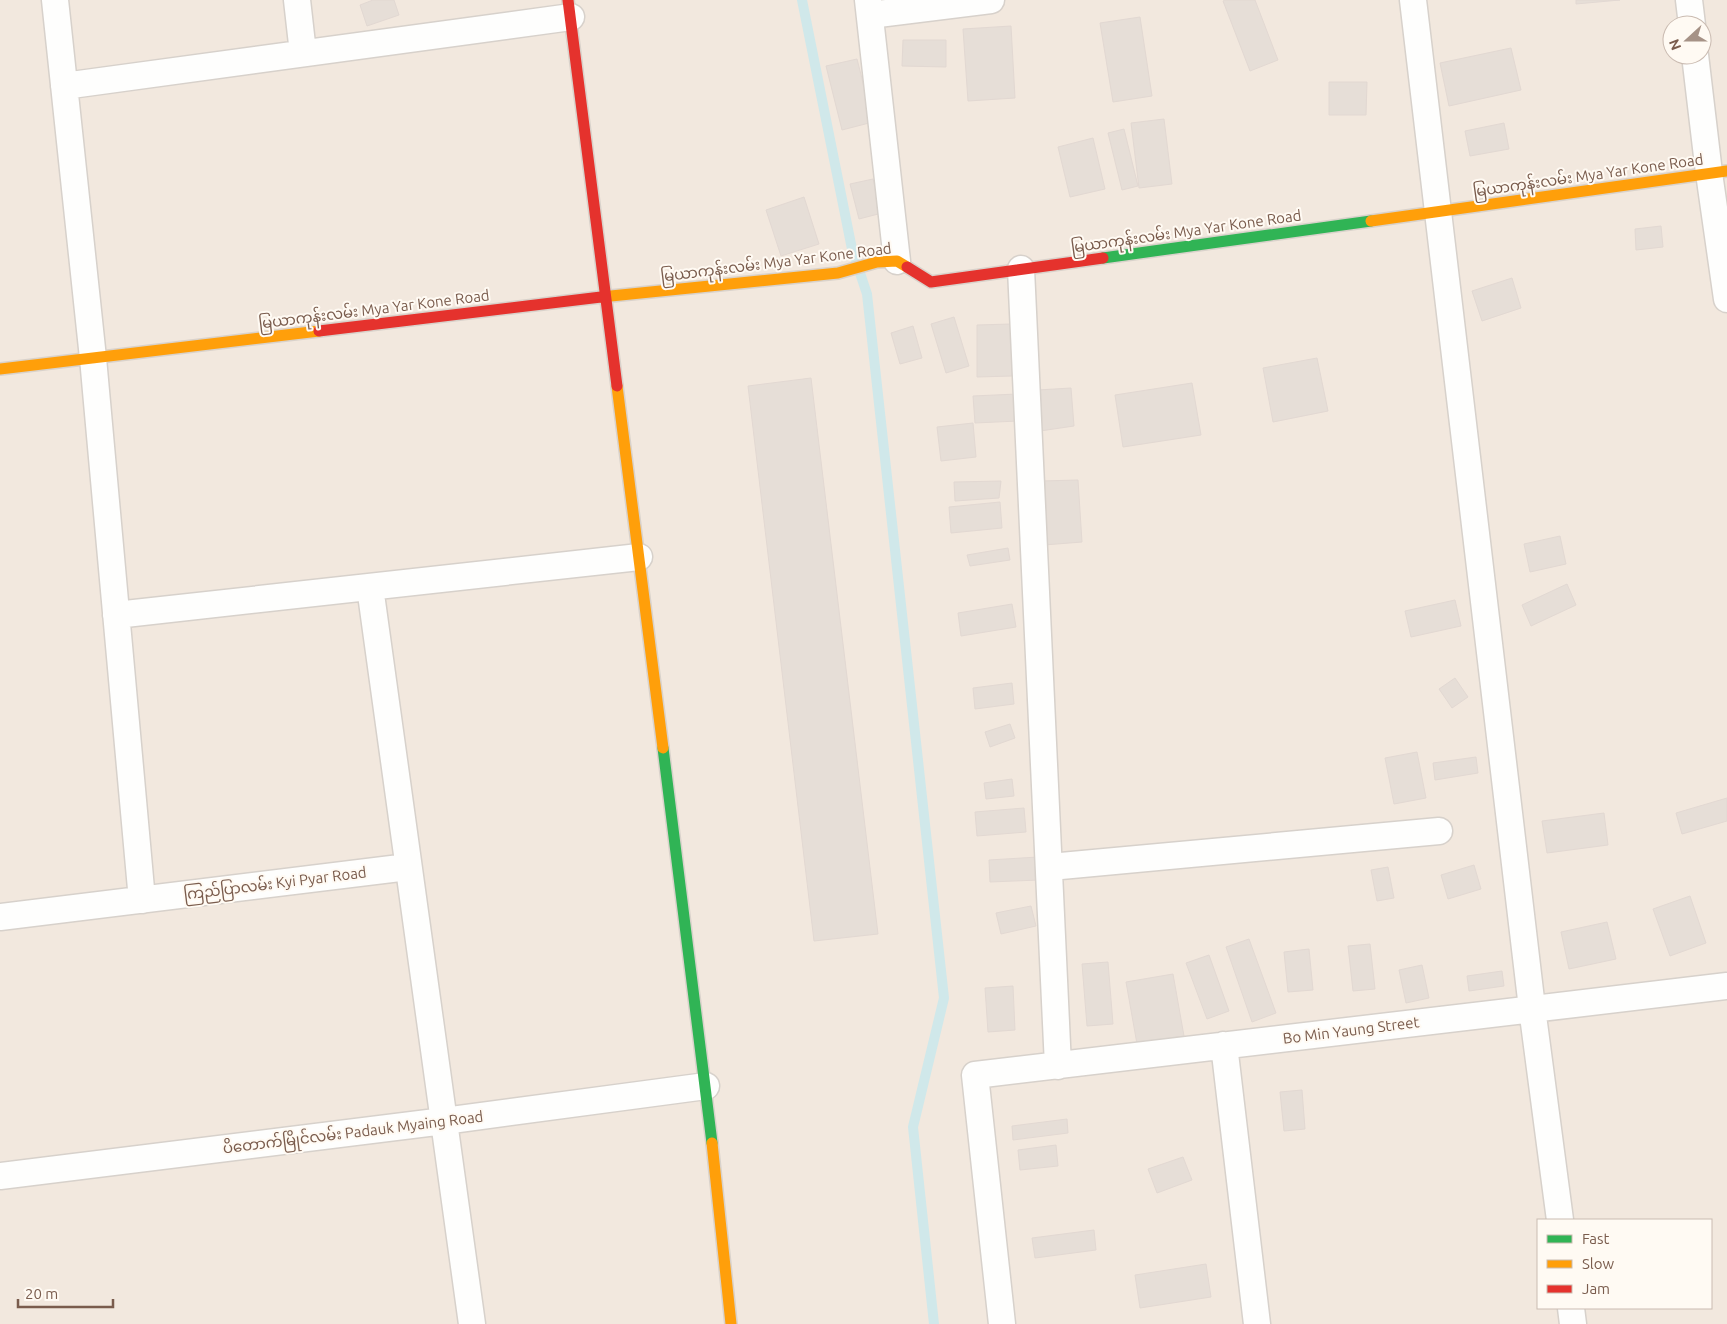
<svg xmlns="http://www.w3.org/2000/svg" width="1727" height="1324" viewBox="0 0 1727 1324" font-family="Ubuntu,'Noto Sans Myanmar',sans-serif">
  <rect width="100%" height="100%" fill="#f9f5f0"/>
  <path fill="#f2e8de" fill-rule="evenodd" d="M0,0H1727V1324H0ZM1672,25H1702V55H1672ZM1538,1220H1711V1308H1538Z"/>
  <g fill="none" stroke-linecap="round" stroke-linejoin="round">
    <path stroke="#d0e8ea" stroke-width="10" d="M802,0L852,249L867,294L944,998L913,1127L934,1324"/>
  </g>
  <path fill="#e6ded7" stroke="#e2d8d2" d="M373,0H394L399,15L367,26L360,5Z
    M1225,0H1255L1278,60L1250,71L1223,1Z
    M1576,0H1620L1576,4Z
    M1140,17L1152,96L1113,102L1100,23Z
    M1011,26L1015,98L968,101L963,29Z
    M903,40H946V67L902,66Z
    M1511,48L1521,90L1449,106L1440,63Z
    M857,59L873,122L842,130L826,66Z
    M1329,82H1367L1366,115H1329Z
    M1164,119L1172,184L1139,188L1131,123Z
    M1504,123L1509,149L1470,156L1465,131Z
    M1124,129L1138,186L1122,190L1108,133Z
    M1093,138L1105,189L1070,197L1058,147Z
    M873,179L882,213L859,219L850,184Z
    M804,197L819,244L781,256L766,210Z
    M1661,226L1663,247L1636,250L1635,229Z
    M1512,278L1521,308L1482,321L1472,291Z
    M954,317L969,366L946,373L931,324Z
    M1011,324L1012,376L977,377V325Z
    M913,326L922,358L900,364L891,333Z
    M1317,358L1328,411L1273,422L1263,368Z
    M811,378L878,934L814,941L748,386Z
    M1192,383L1201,435L1123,447L1115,395Z
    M1071,388L1074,426L1040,431L1038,390Z
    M1017,394L1018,421L975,423L973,396Z
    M973,423L976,457L941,461L937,427Z
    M1078,480L1082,542L1044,545L1041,481Z
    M1001,481L999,498L955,501L954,482Z
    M1000,502L1002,528L951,533L949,507Z
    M1560,536L1566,564L1530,572L1524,544Z
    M1008,548L1010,560L970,566L967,555Z
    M1567,584L1576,605L1531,626L1522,605Z
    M1455,600L1461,626L1411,637L1405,611Z
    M1012,604L1016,627L961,636L958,613Z
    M1455,678L1468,697L1452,708L1439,689Z
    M1012,683L1014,704L975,709L973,688Z
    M1010,724L1015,738L990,747L985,732Z
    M1417,752L1426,798L1394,804L1385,758Z
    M1476,757L1478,773L1435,780L1433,763Z
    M1012,779L1014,796L986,799L984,783Z
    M1727,798V821L1682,834L1676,813Z
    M1024,808L1026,832L977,836L975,812Z
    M1604,813L1608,845L1547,853L1542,821Z
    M1038,857L1039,880L990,882L989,860Z
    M1474,865L1481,889L1448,899L1441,875Z
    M1388,867L1394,898L1377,901L1371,870Z
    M1690,896L1706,943L1670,956L1653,909Z
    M1031,906L1036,926L1001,934L996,913Z
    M1607,922L1616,959L1569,969L1561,932Z
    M1249,939L1276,1013L1252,1022L1226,947Z
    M1370,944L1375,989L1353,991L1348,946Z
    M1309,949L1313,990L1288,992L1284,952Z
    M1209,955L1229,1011L1207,1019L1186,963Z
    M1108,962L1113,1024L1087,1026L1082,964Z
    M1422,965L1429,998L1406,1003L1399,970Z
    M1502,971L1504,986L1469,991L1467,976Z
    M1173,974L1184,1036L1137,1044L1126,982Z
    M1013,986L1015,1030L988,1032L985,988Z
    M1302,1090L1305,1129L1284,1131L1280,1092Z
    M1067,1119L1068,1133L1013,1140L1012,1126Z
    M1056,1145L1058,1166L1020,1170L1018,1150Z
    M1183,1157L1192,1180L1157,1193L1148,1169Z
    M1094,1230L1096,1250L1035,1258L1032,1238Z
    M1206,1264L1211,1297L1140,1308L1135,1275Z"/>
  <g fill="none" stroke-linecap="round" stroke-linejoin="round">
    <g stroke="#d7d1cb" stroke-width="29">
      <path id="street" d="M55,0L93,358L142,900
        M297,0L303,53
        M868,0L897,261
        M1413,0L1532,1008L1560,1220
        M1689,0L1692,25
        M870,15L991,0
        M1695,55L1709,173L1727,299
        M64,86L571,17
        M1021,269L1058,1066
        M370,587L472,1324
        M116,615L639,557
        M1050,867L1439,831
        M0,917L408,867
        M1224,1045L1257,1324
        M0,1176L444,1121L706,1086
        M1571,1308L1573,1324
        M1002,1324L975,1075L1727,986"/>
    </g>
    <g stroke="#d9d2cb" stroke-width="14">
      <path id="fast" d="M1103,258L1371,221
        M663,748L712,1143"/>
    </g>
    <g stroke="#d9d2cb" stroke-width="14">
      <path id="slow" d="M1371,221L1727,171
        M601,297L838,273L877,262L897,261L907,267
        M0,369L319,331
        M617,386L663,748
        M712,1143L731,1324"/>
    </g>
    <g stroke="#d9d2cb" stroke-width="14">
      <path id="jam" d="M568,0L617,386
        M907,267L931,282L1103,258
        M319,331L601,297"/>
    </g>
    <use href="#street" stroke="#fefefd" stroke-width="26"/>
    <use href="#fast" stroke="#30b455" stroke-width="11"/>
    <use href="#slow" stroke="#ff9f0a" stroke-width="11"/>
    <use href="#jam" stroke="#e5322d" stroke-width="11"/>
  </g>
  <g text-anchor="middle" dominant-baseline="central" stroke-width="4" stroke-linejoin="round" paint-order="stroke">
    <g font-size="15" fill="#7a5c4d" stroke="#fffaf3">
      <text transform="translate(1588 175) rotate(-8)">မြယာကုန်းလမ်း Mya Yar Kone Road</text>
      <text transform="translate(1186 231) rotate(-8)">မြယာကုန်းလမ်း Mya Yar Kone Road</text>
      <text transform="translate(776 262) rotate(-7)">မြယာကုန်းလမ်း Mya Yar Kone Road</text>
      <text transform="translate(374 309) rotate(-7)">မြယာကုန်းလမ်း Mya Yar Kone Road</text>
      <text transform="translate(275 883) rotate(-7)">ကြည်ပြာလမ်း Kyi Pyar Road</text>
      <text transform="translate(1351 1030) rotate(-7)">Bo Min Yaung Street</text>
      <text transform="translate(353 1132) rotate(-7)">ပိတောက်မြိုင်လမ်း Padauk Myaing Road</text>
    </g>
  </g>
  <rect x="1537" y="1219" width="175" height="90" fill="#fffaf3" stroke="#cabbb1"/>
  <rect x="1547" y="1235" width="25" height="8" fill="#30b455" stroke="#cabbb1"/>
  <text x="1582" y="1244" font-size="15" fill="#7a5c4d">Fast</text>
  <rect x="1547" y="1260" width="25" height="8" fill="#ff9f0a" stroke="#cabbb1"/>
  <text x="1582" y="1269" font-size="15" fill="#7a5c4d">Slow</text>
  <rect x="1547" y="1285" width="25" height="8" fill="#e5322d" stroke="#cabbb1"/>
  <text x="1582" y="1294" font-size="15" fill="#7a5c4d">Jam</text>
  <g transform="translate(1687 40) rotate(249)"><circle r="24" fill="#fffaf3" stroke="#cabbb1"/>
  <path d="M0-4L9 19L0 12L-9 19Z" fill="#a69286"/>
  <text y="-8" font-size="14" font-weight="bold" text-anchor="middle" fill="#7a5c4d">N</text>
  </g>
  <path d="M18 1299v8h95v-8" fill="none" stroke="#7a5c4d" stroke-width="2.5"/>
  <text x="25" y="1299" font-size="15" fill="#7a5c4d" stroke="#fffaf3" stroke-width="4" paint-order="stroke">20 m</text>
</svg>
